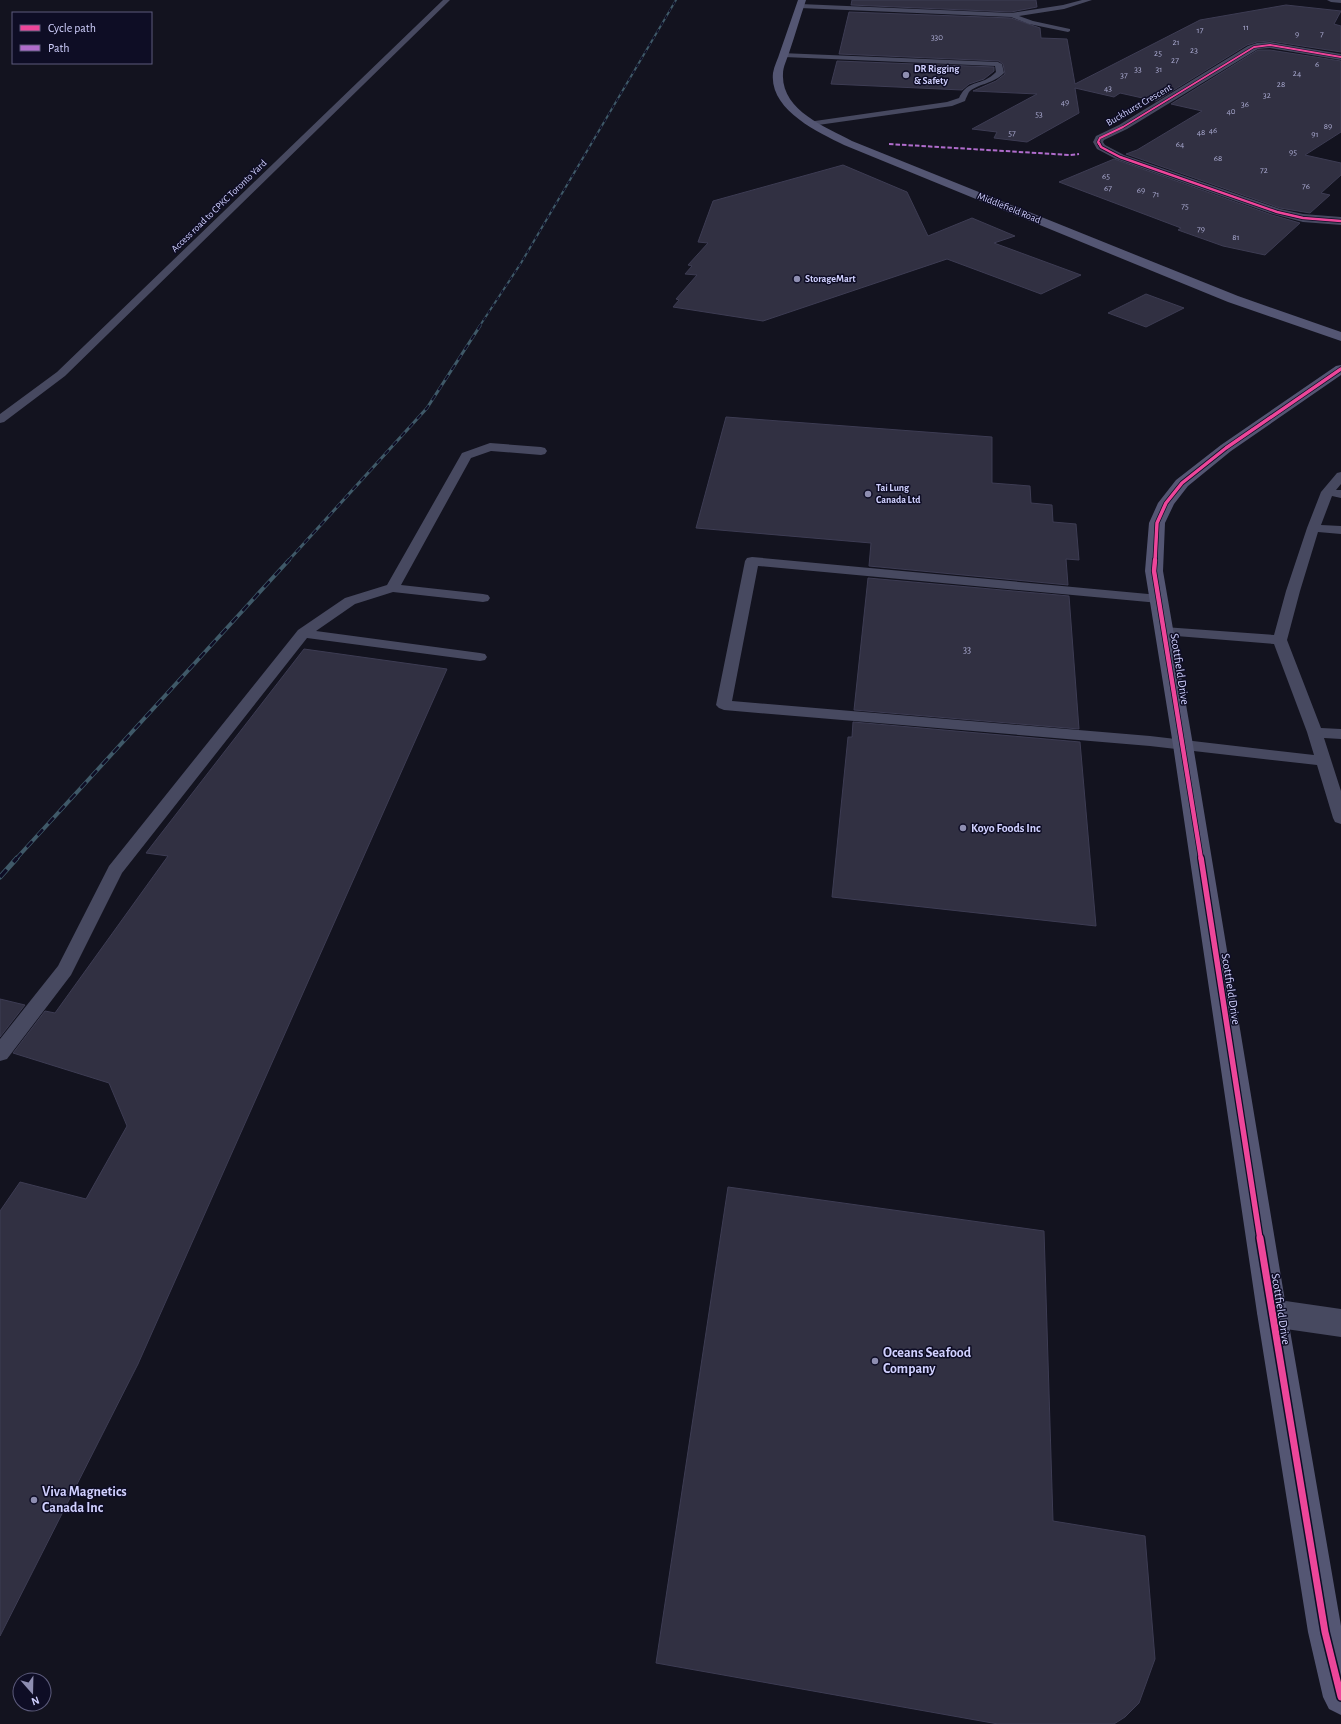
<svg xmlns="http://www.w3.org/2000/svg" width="1341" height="1724" viewBox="0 0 1341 1724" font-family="'Alegreya Sans',sans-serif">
  <rect width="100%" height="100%" fill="#13131f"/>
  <path fill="#313042" stroke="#3d3c53" d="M852,0H1036L1037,7L1011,12L851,5Z
    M1286,5L1341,11L1334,24L1341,26V52L1270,41L1257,42L1247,45L1156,101L1120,93L1114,97L1075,88L1079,113L1027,142L994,138L997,132L972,129L1037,94L973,91L996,81L1005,74L1003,64L999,61L839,54L849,12L1011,18L1040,28L1041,38L1067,39L1075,84L1200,20Z
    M1258,50H1270L1341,61V132L1305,155L1341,163V175L1321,193L1330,195L1310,213L1280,208L1126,154L1137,150L1202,111L1171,104Z
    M837,61L994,67V71L984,79L969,84L962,90L831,84Z
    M1114,159L1272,215L1300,223L1265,255L1223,246L1178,230L1181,228L1059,182Z
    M843,165L907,192L928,236L972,218L1015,236L994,243L1081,275L1041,294L947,259L763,321L673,307L679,300L676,299L697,275L685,274L692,266L688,265L708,243L698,242L713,201Z
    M1146,294L1184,308L1146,327L1108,313Z
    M726,417L992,437V483L1030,486L1031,503L1052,505L1053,522L1076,524L1079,560L1066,559L1068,585L869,566L871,543L696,528Z
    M868,578L1069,596L1079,729L854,710Z
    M304,649L447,669L138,1364L0,1636V1211L20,1182L86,1199L127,1126L109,1083L13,1053L45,1011L55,1013L168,856L146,853Z
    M853,722L1080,742L1096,926L832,897L848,737H852Z
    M0,999L25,1005L0,1037Z
    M728,1187L1044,1231L1053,1521L1145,1536L1155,1659L1139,1703L1125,1717L1114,1724H998L656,1663Z"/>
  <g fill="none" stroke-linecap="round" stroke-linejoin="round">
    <path fill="#474960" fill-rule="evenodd" d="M443,0H450L65,376L4,422L0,423V414L57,372Z
      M1082,0H1092L1064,9L1019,16L1033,21L1070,29V31L1068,32L1029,24L1011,17L800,8L797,6L800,4L1011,13L1063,5Z
      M781,53L998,62L1002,64L1004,73C993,84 977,84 969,92C968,94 966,98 965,101L952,106L811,126H808V122L947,102L959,98C966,84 972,85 985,80C989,78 993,75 996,72L995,66L784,57H781Z
      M490,443L541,447L545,448L547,451L545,454L541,455L491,451L471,458L401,585L483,594L488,595L490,598L488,601L483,602L393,592L355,604L316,631L480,653L485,654L487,657L485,660L480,661L307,638L122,873L71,975L7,1059L0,1061V1039L58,966L109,866L298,630L345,598L387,585L462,453Z
      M1341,472V484L1336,490H1341V498L1332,496L1321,525L1341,526V534L1318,532L1300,591L1287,640L1321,728L1341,729V739L1324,738L1341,791V824L1335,822L1333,818L1317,765L1150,746L724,710L719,708L716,705L745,561L747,558L752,557L1159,595L1164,596L1166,599L1164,602L1159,603L758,566L732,701L1150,736L1314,755L1307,732L1274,644L1164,635L1159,634L1157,631L1159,628L1164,627L1274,635L1286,591L1307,528L1321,492L1337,473Z"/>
    <path fill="#474960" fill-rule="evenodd" d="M1327,0H1341V3L1331,2Z
      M1270,42L1341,54V60L1270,48L1258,49L1127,129L1104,140L1103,142L1105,145L1124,155L1280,209L1303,214L1341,217V225L1303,222L1273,214L1116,159L1097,149L1093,142L1096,136L1119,125L1248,46L1257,43Z
      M1272,1299L1341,1309V1337L1272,1327L1262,1323L1257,1313L1262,1303Z"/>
    <path fill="#545673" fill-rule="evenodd" d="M798,0H806C800,18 795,35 789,53C787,59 783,67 783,74C781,110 825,127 852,141L1238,296L1341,332V341L1228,302L844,145C818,132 769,110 773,73C774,66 778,59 780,52C786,35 792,17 798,0Z
      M1341,365V375L1231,451L1188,486L1174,504L1165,523L1163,571L1193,745L1287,1313L1341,1626V1715L1329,1709L1323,1697L1308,1632L1257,1313L1173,745L1145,571L1149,523L1158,503L1176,480L1221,445L1336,366Z"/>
    <g stroke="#3f5968" stroke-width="2">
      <path id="rail-far3" d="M479,327L521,263L676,0"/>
    </g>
    <g stroke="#3f5968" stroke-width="3">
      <path id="rail-far2" d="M288,561L427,408L480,326"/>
    </g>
    <g stroke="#3f5968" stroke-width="4">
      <path id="rail-far1" d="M16,859L289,560"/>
    </g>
    <g stroke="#3f5968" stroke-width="5">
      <path id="rail" d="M0,877L17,858"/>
    </g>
    <use href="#rail-far3" stroke="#0e0d25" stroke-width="1.5" stroke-dasharray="4" stroke-linecap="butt"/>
    <use href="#rail-far2" stroke="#0e0d25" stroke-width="2" stroke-dasharray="6" stroke-linecap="butt"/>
    <use href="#rail-far1" stroke="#0e0d25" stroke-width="2.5" stroke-dasharray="8" stroke-linecap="butt"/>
    <use href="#rail" stroke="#0e0d25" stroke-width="3.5" stroke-dasharray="10" stroke-linecap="butt"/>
    <path stroke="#b06ccc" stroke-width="2" stroke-dasharray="4.5 2" stroke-linecap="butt" d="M889,144L1070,155L1079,154"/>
    <g stroke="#0e0d25" stroke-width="3">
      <path id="cycleway-far5" d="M1099,144L1098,142L1100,138L1123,127L1254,47L1270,45L1341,57"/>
    </g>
    <g stroke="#0e0d25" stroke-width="4">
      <path id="cycleway-far4" d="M1099,143L1101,147L1120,157L1277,212L1303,218L1341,221"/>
    </g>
    <g stroke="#0e0d25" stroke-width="5">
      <path id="cycleway-far3" d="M1155,561L1157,523L1166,503L1182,483L1226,448L1341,369"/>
    </g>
    <g stroke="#0e0d25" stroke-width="6">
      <path id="cycleway-far2" d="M1155,560L1154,571L1201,859"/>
    </g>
    <g stroke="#0e0d25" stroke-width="8">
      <path id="cycleway-far1" d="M1201,858L1260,1239"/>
    </g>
    <g stroke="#0e0d25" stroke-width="10">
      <path id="cycleway" d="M1260,1238L1325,1632L1341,1697"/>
    </g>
    <use href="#cycleway-far5" stroke="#ed469a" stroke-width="2"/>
    <use href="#cycleway-far4" stroke="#ed469a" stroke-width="2.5"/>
    <use href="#cycleway-far3" stroke="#ed469a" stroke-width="3.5"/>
    <use href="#cycleway-far2" stroke="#ed469a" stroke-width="4.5"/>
    <use href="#cycleway-far1" stroke="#ed469a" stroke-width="5.5"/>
    <use href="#cycleway" stroke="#ed469a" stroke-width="7"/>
  </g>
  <g fill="#8e8eb1" stroke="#0e0d25" stroke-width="1.5">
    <circle cx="906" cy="75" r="4"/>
    <circle cx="797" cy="279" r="4"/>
    <circle cx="868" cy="494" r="4"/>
    <circle cx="963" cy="828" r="4"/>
    <circle cx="875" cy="1361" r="4"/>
    <circle cx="34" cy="1500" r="4"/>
  </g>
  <g text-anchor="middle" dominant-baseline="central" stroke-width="3" stroke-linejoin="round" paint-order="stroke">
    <g font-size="9" fill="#a9a9d0">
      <text x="1246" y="27">11</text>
      <text x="1200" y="30">17</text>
      <text x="1297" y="34">9</text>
      <text x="1322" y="34">7</text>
      <text x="937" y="37">330</text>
      <text x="1176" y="42">21</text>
      <text x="1194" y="50">23</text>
      <text x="1158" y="53">25</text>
      <text x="1175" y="60">27</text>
      <text x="1317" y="64">6</text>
      <text x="1138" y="69">33</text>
      <text x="1159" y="69">31</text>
      <text x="1297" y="73">24</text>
      <text x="1124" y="75">37</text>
      <text x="1281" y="84">28</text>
      <text x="1108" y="88">43</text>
      <text x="1267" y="95">32</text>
      <text x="1065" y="102">49</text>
      <text x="1245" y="104">36</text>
      <text x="1231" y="111">40</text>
      <text x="1039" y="114">53</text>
      <text x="1328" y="126">89</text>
      <text x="1213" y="130">46</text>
      <text x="1201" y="132">48</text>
      <text x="1012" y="133">57</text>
      <text x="1315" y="134">91</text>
      <text x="1180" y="144">64</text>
      <text x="1293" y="152">95</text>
      <text x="1218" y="158">68</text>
      <text x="1264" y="170">72</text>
      <text x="1106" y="176">65</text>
      <text x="1306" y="186">76</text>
      <text x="1108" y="188">67</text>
      <text x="1141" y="190">69</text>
      <text x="1156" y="194">71</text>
      <text x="1185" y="206">75</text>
      <text x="1201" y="229">79</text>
      <text x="1236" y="237">81</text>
    </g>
    <g font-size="10" font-weight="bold" fill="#d1d1ff" stroke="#0e0d25" text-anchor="start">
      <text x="914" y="69">DR Rigging<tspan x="914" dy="12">&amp; Safety</tspan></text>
      <text x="805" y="279">StorageMart</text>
      <text x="876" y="488">Tai Lung<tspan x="876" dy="12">Canada Ltd</tspan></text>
    </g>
    <g font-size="10" fill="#d1d1ff" stroke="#0e0d25">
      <text transform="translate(1139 105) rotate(-30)">Buckhurst Crescent</text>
      <text transform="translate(219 206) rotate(-44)">Access road to CPKC Toronto Yard</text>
      <text transform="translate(1009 208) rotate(22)">Middlefield Road</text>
    </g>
    <g font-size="10" fill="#a9a9d0">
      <text x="967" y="650">33</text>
    </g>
    <g font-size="12" fill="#d1d1ff" stroke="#0e0d25">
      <text transform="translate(1180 669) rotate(81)">Scottfield Drive</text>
      <text transform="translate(1231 989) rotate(81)">Scottfield Drive</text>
      <text transform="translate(1281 1309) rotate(81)">Scottfield Drive</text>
    </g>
    <g font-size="12" font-weight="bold" fill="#d1d1ff" stroke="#0e0d25" text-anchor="start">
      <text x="971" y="828">Koyo Foods Inc</text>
    </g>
    <g font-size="14" font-weight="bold" fill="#d1d1ff" stroke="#0e0d25" text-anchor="start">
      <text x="883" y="1353">Oceans Seafood<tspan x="883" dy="16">Company</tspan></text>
      <text x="42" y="1492">Viva Magnetics<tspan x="42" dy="16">Canada Inc</tspan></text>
    </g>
  </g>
  <rect x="12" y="12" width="140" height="52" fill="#0e0d25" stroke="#5c5b7c"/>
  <rect x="20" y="25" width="20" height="6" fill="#ed469a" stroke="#5c5b7c"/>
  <text x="48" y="32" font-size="12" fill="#d1d1ff">Cycle path</text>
  <rect x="20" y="45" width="20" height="6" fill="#b06ccc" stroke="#5c5b7c"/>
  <text x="48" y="52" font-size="12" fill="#d1d1ff">Path</text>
  <g transform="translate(32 1692) rotate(160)"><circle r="19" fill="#0e0d25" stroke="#5c5b7c"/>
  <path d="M0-3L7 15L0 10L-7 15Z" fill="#8e8eb1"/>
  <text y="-6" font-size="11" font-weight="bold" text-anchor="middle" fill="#d1d1ff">N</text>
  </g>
</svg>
